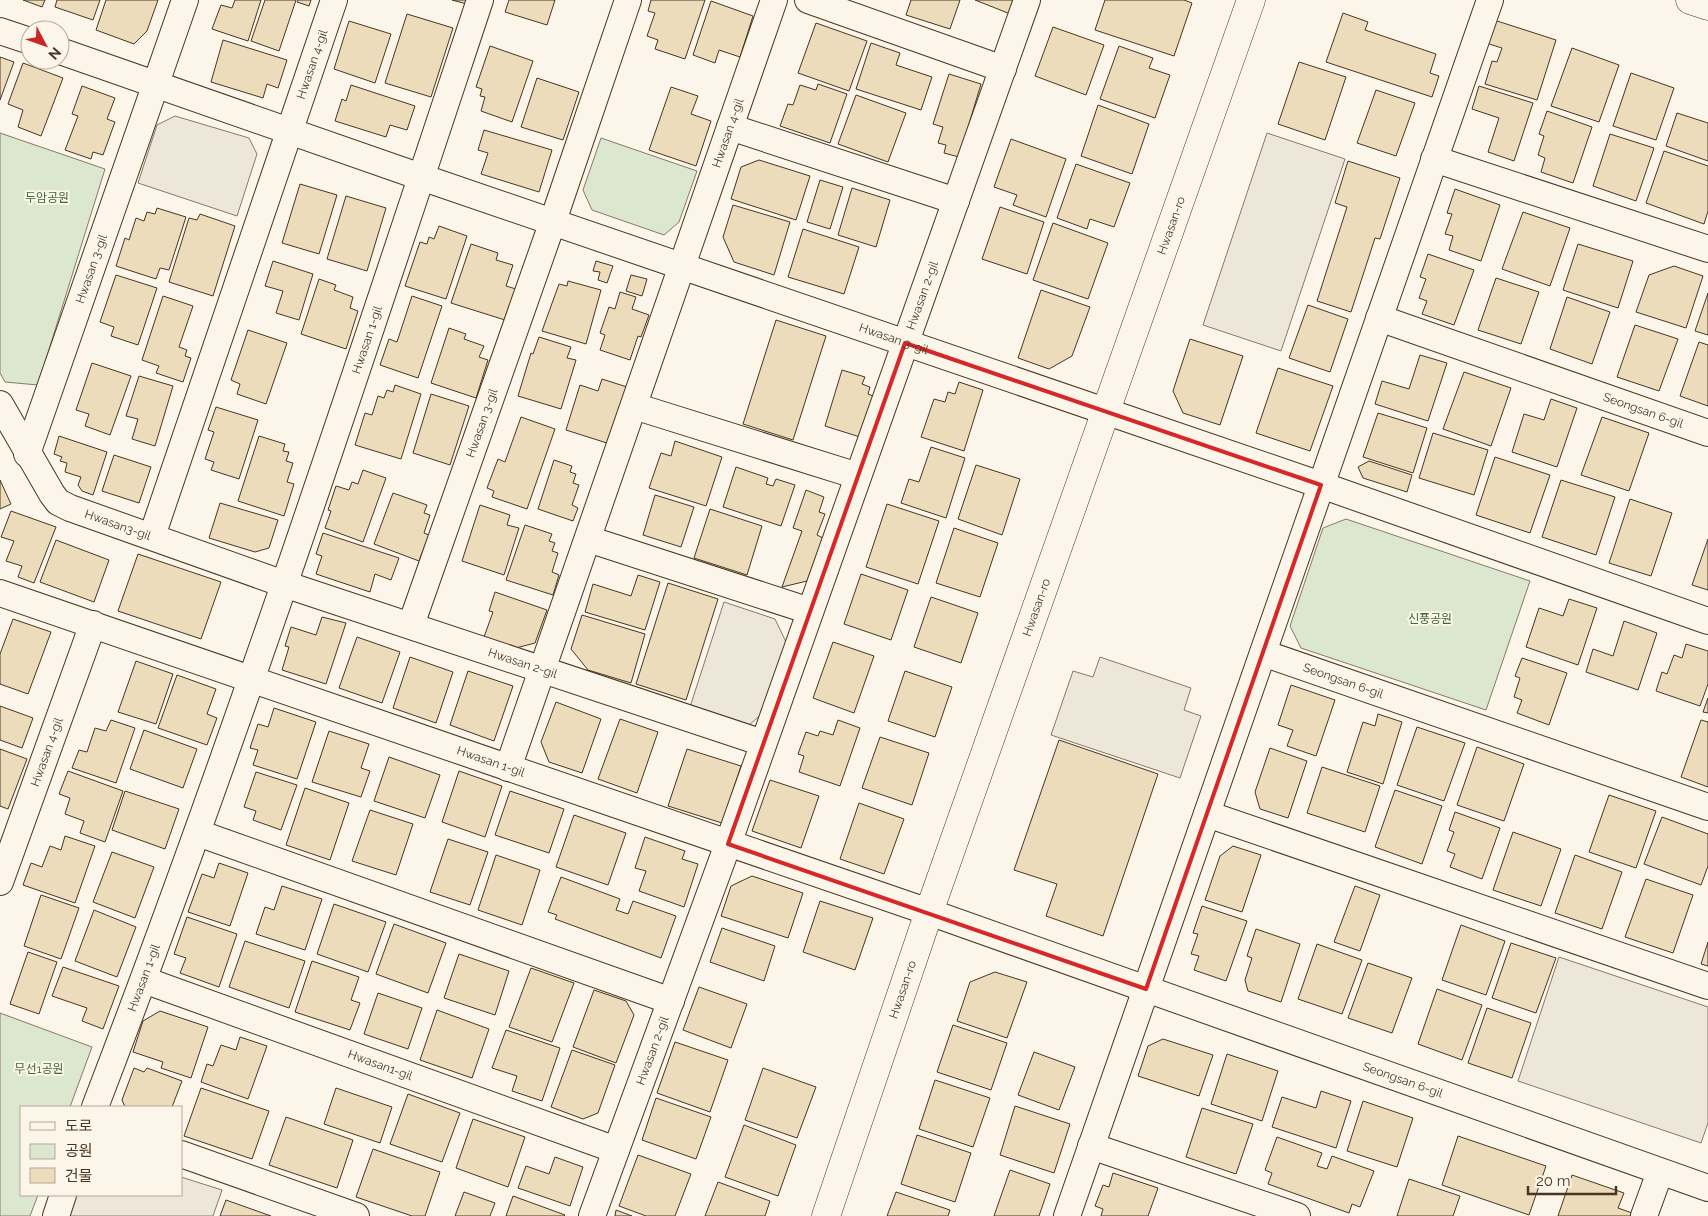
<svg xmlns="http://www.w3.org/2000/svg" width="1708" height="1216" viewBox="0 0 1708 1216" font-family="Raleway,'Noto Sans KR',sans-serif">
  <rect width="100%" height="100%" fill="#fbf6e9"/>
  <path fill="#dce7d0" stroke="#887966" d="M0,133L105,169L38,385L5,382L0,373Z
    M601,138L697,171L679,222L664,235L592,210L583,190Z
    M1346,519L1530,581L1486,710L1301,648L1290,626L1323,528Z
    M0,1013L92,1047L70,1107H21V1195H38L30,1216H0Z"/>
  <path fill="#ede7d9" stroke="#887966" d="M175,116L249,138L257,154L237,216L138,183L157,125Z
    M1267,133L1345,159L1281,351L1203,325Z
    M724,602L775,619L786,642L764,712L748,726L690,707Z
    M1100,657L1191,688L1184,710L1201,716L1180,778L1051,735L1073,671L1093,677Z
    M1559,957L1708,1007V1123L1701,1143L1518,1081Z
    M181,1177L222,1190L213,1216H66L73,1195H181Z"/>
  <path fill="#ecdcbc" stroke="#4a3520" d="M23,0H45L42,7Z
    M57,0H100L93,20L55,7Z
    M106,0H158L147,31L134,44L96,30Z
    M235,0H261L248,41L212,29L221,5L232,8Z
    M265,0H296L279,51L251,41Z
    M298,0H311L309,6L297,2Z
    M452,0H468L467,4Z
    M509,0H555L547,25L505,12Z
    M651,0H705L685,59L655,49L658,40L647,36L655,13L648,11Z
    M911,0H960L950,29L906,15Z
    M975,0H1018L1013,15Z
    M1105,0H1184L1192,3L1174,56L1095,30Z
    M711,1L753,16L740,57L719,50L715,63L693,55Z
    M1343,13L1368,22L1365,30L1436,54L1430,73L1439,76L1432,97L1326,62Z
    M407,14L453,28L431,97L385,83Z
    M1494,20L1556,40L1537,100L1485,84L1492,61L1497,62L1502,48L1486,43Z
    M349,21L391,34L375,83L334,69Z
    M816,23L867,41L849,91L798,73Z
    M1053,27L1104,45L1086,95L1035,76Z
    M223,40L287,60L278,88L267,84L263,98L211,82Z
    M871,43L900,53L896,65L932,77L921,110L856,89Z
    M490,46L533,61L512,122L481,111L485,97L480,96L482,89L476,87Z
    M1119,46L1153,58L1149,68L1170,75L1155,118L1100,99Z
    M1572,48L1619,65L1599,122L1551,106Z
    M0,57L14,62L0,100Z
    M1299,62L1346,77L1325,140L1278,124Z
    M23,63L63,78L41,136L18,127L23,110L8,104Z
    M1631,73L1674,88L1656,140L1613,126Z
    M949,74L981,84L959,157L944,153L946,145L938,143L943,127L933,124Z
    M537,78L579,92L563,140L521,127Z
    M818,84L847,94L830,143L780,126L788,104L793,105L800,85L816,90Z
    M351,85L415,106L407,130L390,125L386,137L335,121L342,99L346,101Z
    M82,86L115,98L107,119L115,122L103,155L93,152L91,159L65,150L78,116L72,114Z
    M1479,86L1533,103L1514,161L1488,152L1499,118L1472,109Z
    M671,87L698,96L691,114L711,121L696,166L649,150Z
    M1376,90L1415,103L1396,156L1357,143Z
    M856,95L906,113L888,162L838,144Z
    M1098,105L1149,124L1132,174L1081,156Z
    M1547,111L1592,127L1573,183L1541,172L1545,158L1538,155L1544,136L1539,134Z
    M1677,113L1708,123V161L1666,146Z
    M484,130L552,150L539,192L481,174L488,153L478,150Z
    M1610,134L1654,148L1636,201L1593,186Z
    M1011,139L1066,159L1046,217L1013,205L1017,195L994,187Z
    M1664,151L1708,166V211L1704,224L1646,203Z
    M759,160L810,176L796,220L731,199L741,167Z
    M1348,161L1400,178L1380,239L1375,238L1351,312L1317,301L1347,207L1335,203Z
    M1076,164L1130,183L1114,227L1090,219L1087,229L1057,218Z
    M820,180L843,187L830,229L807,222Z
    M300,184L337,195L319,254L282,243Z
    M852,188L890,200L876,247L838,235Z
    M1455,189L1500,205L1481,261L1449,250L1453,236L1445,234L1452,214L1447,213Z
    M346,196L386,208L367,271L327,259Z
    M733,205L790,222L774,275L734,262L723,237Z
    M1000,207L1044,222L1027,274L982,259Z
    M157,208L186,217L169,270L160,268L156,279L116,266L125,238L129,240L136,218L144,221L147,212L155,214Z
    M1523,212L1570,228L1550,286L1502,269Z
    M200,214L235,226L213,296L169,282L189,218L197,220Z
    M1053,223L1108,243L1088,299L1033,280Z
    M439,226L467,236L446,299L405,286L420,242L427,244L429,237L434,239Z
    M803,229L859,247L844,294L788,277Z
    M471,244L498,253L496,260L513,265L506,286L516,289L505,320L451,303Z
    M1578,244L1633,261L1618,308L1563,290Z
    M1428,254L1474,270L1454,325L1422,314L1427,301L1419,298L1426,279L1420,277Z
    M273,261L313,274L299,320L276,313L283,291L265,286Z
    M596,261L613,266L607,283L598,280L600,272L593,271Z
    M1674,266L1703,276L1686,328L1636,312L1649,275Z
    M116,275L157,288L138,345L111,336L114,327L100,322Z
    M631,275L647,279L642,296L626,291Z
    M1496,278L1539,292L1521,344L1478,330Z
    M319,279L336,285L334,290L353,297L350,308L358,311L346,349L301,334Z
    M568,281L601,290L586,344L542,331L559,284L567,286Z
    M1041,290L1090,307L1072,356L1049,369L1018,358Z
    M620,292L636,297L632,309L649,315L641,337L638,336L630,360L600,350L605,335L600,333L609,307L615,309Z
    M1708,293V335L1695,331Z
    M163,296L193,306L179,347L187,350L185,356L191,358L183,382L156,373L159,366L142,360Z
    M412,296L442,306L418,378L380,365L389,339L397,342Z
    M1567,297L1610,312L1592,364L1550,349Z
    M1308,305L1348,319L1330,372L1289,358Z
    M776,320L826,336L793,440L743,424Z
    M1635,325L1678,339L1659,391L1617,377Z
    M449,328L466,334L464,339L484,346L479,357L488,360L476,398L431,383Z
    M248,330L287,343L266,404L237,394L240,384L231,380Z
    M539,337L571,347L567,358L576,360L561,409L518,396L531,353L533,354Z
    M1190,339L1243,356L1220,425L1183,413L1173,391Z
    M1699,342L1708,345V406L1680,396Z
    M1420,355L1447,363L1428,421L1375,404L1382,381L1409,389Z
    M92,363L131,376L110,435L85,426L89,414L76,410Z
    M1278,368L1333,386L1310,451L1256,433Z
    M842,370L865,377L862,384L870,387L868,394L873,396L860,437L825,426Z
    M1464,372L1511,388L1491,446L1443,429Z
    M139,376L173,386L155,446L132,439L138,419L126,416Z
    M602,379L627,387L610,444L566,430L580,385L598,391Z
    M959,382L983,390L964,451L921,437L934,399L945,402L948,392L955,394Z
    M395,385L421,394L401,459L355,445L365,413L372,415L378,396L384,398L387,390L393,392Z
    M431,394L469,406L450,465L413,453Z
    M1551,399L1577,408L1557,467L1512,452L1524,414L1544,420Z
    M216,407L258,420L239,479L211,470L214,462L205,459L214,432L208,430Z
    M1378,413L1427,428L1413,473L1363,457Z
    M521,417L555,429L527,509L492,497L494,491L487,488L498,459L505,462Z
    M1602,417L1649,433L1629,491L1581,475Z
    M1433,433L1488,450L1474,495L1419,478Z
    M59,436L107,452L93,495L82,491L78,485L81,477L65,472L67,463L60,461L62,457L54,454Z
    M259,436L285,444L283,451L289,452L286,461L293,463L287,482L294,484L284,516L238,501Z
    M675,441L722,457L706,506L649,488L661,453L671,456Z
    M931,447L965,458L946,518L901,503L909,479L919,482Z
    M114,455L151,467L139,503L102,491Z
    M1495,457L1550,475L1530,533L1476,515Z
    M554,460L572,466L570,472L576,474L573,483L579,485L572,505L578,508L573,521L538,509Z
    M1369,461L1412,475L1407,492L1363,478L1358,467Z
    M976,465L1020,479L1002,535L958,519Z
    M736,467L768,478L766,484L773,486L776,479L795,485L781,526L723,507Z
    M363,470L386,478L363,542L325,528L331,511L328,510L336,486L349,490L352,482L358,484Z
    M0,480L11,504L0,509Z
    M1561,480L1615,497L1596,555L1542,537Z
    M806,490L824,497L819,512L825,514L817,535L823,538L807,581L782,587L802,531L793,528Z
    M393,493L427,505L424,513L430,515L424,533L429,535L419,561L374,544Z
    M655,495L694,507L681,547L643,535Z
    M1630,499L1672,513L1651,576L1609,563Z
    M220,503L278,520L269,548L255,552L209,538Z
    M887,504L939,521L918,584L866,567Z
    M480,505L510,515L507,525L519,528L504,575L462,561Z
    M710,509L762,526L747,575L694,558Z
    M11,511L56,527L34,583L18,577L22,566L6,561L14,541L1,537Z
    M525,525L552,534L549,541L555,543L552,551L558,553L552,572L559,575L553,595L506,580Z
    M954,528L998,543L980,597L936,583Z
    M323,533L399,558L391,580L375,574L370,592L316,574L322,556L316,554Z
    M1708,539V590L1692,585Z
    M56,540L109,560L94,602L40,582Z
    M138,554L221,582L201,639L118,611Z
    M861,574L908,590L891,640L844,624Z
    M638,575L660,582L645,630L585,612L593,584L631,596Z
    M668,583L718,599L686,700L636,684Z
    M495,592L547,610L535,643L516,648L484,637L493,612L489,611Z
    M931,597L978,613L961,663L914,647Z
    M1569,599L1597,608L1578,665L1526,647L1539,608L1563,616Z
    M582,615L645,634L631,683L588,670L571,649Z
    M322,617L346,623L326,684L282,670L289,647L285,646L291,627L316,635Z
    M13,619L51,632L28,694L0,684V654Z
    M1624,621L1657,633L1638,690L1586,672L1593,649L1613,656Z
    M357,637L400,652L382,703L339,688Z
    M833,642L874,656L854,713L813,698Z
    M1686,644L1708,651V684L1700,706L1656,691L1662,672L1667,674L1674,655L1682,658Z
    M410,657L453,672L436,723L393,708Z
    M1522,658L1567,673L1549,725L1517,713L1522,700L1514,697L1520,678L1515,676Z
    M136,661L173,674L156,724L118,712Z
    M468,671L513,686L494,741L450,725Z
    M905,671L952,687L935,737L888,721Z
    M177,675L216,689L207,714L217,718L207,745L158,728Z
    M1291,685L1335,700L1316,756L1287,746L1293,730L1278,725Z
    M1708,698V713L1703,712Z
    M556,702L601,719L582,773L549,762L541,742Z
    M0,706L33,718L22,748L0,740Z
    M274,708L316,722L297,779L253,765L258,750L250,748L258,724L268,727Z
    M1378,714L1402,722L1383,784L1347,772L1363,722L1375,726Z
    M620,719L658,732L637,793L598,779Z
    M111,720L135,728L116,783L72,768L79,750L87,752L95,728L106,731Z
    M838,720L860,728L840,786L799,772L804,756L798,754L806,732L818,736L820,731L833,735Z
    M1701,720L1708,722V787L1681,777Z
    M1417,727L1465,743L1444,801L1397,785Z
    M144,730L197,749L183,788L130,769Z
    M329,731L369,744L361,768L370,771L361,797L312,782Z
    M880,737L929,753L912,805L862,788Z
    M1059,740L1158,774L1103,936L1046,916L1057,884L1014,870Z
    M1477,747L1524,764L1504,821L1457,805Z
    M1270,748L1307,761L1288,818L1260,809L1255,792Z
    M0,749L27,759L8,809L0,806Z
    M687,749L741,766L722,823L668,806Z
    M389,757L440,775L425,818L374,801Z
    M1322,767L1380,786L1365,832L1307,813Z
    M68,771L123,791L105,842L80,833L84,821L65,814L70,798L59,794Z
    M459,771L502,786L485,837L442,822Z
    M256,772L297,785L281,830L253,820L256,811L244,807Z
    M770,780L819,796L801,848L752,831Z
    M305,788L349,803L330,860L286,845Z
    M1395,790L1442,806L1422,864L1375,847Z
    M125,791L179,809L165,849L112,830Z
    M510,791L564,809L549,853L495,835Z
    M1609,795L1656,811L1636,868L1589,852Z
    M859,803L904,819L884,874L840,859Z
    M370,810L413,824L396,875L352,861Z
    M1455,812L1500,828L1482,879L1450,867L1455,854L1447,851L1454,832L1449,830Z
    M574,815L626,833L608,885L556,867Z
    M1662,817L1708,834V866L1701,885L1644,864Z
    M1513,832L1561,849L1541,906L1493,890Z
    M65,836L95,846L75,903L23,885L31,863L42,867L50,846L61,850Z
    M645,837L685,851L682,859L698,864L684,907L639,891L646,871L635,868Z
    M448,839L488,852L470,905L430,892Z
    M1233,846L1261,855L1242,912L1205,900L1220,856Z
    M112,852L154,867L135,918L93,902Z
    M496,855L540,870L522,925L478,910Z
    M1575,855L1622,872L1602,929L1555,913Z
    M219,863L248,873L230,926L188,912L202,874L214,878Z
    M752,876L803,893L788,938L721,916L731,886Z
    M561,877L620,899L616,910L628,914L633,901L676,916L661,958L555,919L557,915L548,912Z
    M1646,879L1693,895L1673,953L1625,937Z
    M282,886L322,899L305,950L256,934L265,907L274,910Z
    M1355,886L1380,895L1360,951L1334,942Z
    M41,895L79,908L61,959L24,946Z
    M820,901L873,918L855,970L803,952Z
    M334,904L386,922L368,972L317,954Z
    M1202,906L1247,921L1226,981L1194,970L1199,956L1191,954L1198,934L1193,933Z
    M94,910L136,927L117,977L75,961Z
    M187,917L237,934L219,987L180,973L186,958L174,954Z
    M394,924L446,943L428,993L376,974Z
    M1461,925L1505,941L1486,995L1442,980Z
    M722,928L775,946L764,981L710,962Z
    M1256,929L1300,944L1281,1002L1248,991L1245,980L1252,958L1247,956Z
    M245,941L305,961L289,1008L229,987Z
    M1708,942V966L1701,964Z
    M1511,943L1556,958L1536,1013L1492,998Z
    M1317,944L1362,960L1342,1014L1298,999Z
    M28,952L57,962L39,1014L10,1004Z
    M459,954L509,971L495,1015L444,998Z
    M312,961L359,977L351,1000L360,1003L350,1030L295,1012Z
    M1368,963L1412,978L1392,1033L1348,1018Z
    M63,967L119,986L103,1029L82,1021L87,1008L52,996Z
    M531,968L574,983L552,1042L509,1027Z
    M995,972L1027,982L1007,1038L957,1021L970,982Z
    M699,987L747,1004L731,1048L683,1030Z
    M1437,989L1482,1005L1462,1060L1418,1044Z
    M594,990L626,1001L634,1015L616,1063L573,1047Z
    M378,993L422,1008L408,1049L364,1034Z
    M1487,1008L1531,1023L1512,1078L1468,1063Z
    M437,1010L489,1029L472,1078L420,1060Z
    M160,1011L208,1027L191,1078L161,1068L163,1062L133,1052L143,1021Z
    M953,1025L1007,1043L991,1090L937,1072Z
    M506,1030L560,1048L542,1101L512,1091L517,1076L492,1068Z
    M240,1037L267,1046L248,1099L201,1082L207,1064L213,1066L221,1045L236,1050Z
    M1163,1039L1213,1055L1199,1096L1138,1076L1148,1046Z
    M675,1042L728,1060L710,1112L657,1093Z
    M572,1050L615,1065L598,1113L583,1119L551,1107Z
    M1034,1052L1075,1067L1059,1110L1018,1095Z
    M1227,1054L1278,1071L1262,1121L1211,1104Z
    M134,1068L144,1072L147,1068L182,1081L172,1107H125L122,1100Z
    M763,1068L816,1087L797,1138L745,1120Z
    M935,1080L990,1098L973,1147L919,1129Z
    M201,1088L269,1111L252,1159L184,1136Z
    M336,1088L392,1107L380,1143L324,1124Z
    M1321,1091L1351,1101L1336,1148L1272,1127L1282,1097L1316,1108Z
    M408,1094L460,1113L442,1162L390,1144Z
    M656,1098L711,1117L696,1159L642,1140Z
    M1363,1101L1413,1118L1397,1167L1347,1151Z
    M1015,1106L1070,1124L1054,1173L1000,1155Z
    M1202,1108L1253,1124L1236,1174L1186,1157Z
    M286,1117L353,1140L337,1188L269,1165Z
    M473,1119L525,1137L508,1187L456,1168Z
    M744,1125L796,1145L778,1196L725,1177Z
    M917,1135L971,1153L955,1202L901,1184Z
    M1458,1136L1546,1166L1529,1215L1442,1185Z
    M1277,1137L1322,1153L1317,1166L1327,1169L1332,1156L1374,1171L1360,1207L1352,1204L1349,1213L1268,1184L1272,1173L1265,1170Z
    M373,1149L440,1172L425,1216H412L356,1197Z
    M638,1155L691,1174L675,1216H646L619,1206Z
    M555,1157L583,1167L570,1206L518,1188L526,1166L549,1174Z
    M1010,1170L1050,1184L1039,1216H994Z
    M1113,1173L1158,1188L1148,1216H1101L1103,1209L1095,1206L1103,1185L1109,1187Z
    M1572,1175L1624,1193L1618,1208L1635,1214L1634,1216H1558Z
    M1409,1179L1460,1196L1453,1216H1397Z
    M718,1182L770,1201L765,1216H705Z
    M464,1192L495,1203L490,1216H455Z
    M896,1192L950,1210L948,1216H887Z
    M513,1196L565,1215L564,1216H506Z
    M226,1200L271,1216H220Z
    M616,1210L632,1216H615Z"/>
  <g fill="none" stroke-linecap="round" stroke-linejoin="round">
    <g stroke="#4a3520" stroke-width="28">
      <g id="street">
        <path d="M808,0L1003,69"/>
        <path d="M0,31L30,41"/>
        <path id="s1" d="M60,51L421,177L1321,485L1708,621"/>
        <path d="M730,127L956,201"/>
        <path d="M1434,159L1708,249"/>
        <path id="s2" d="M1379,318L1708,433"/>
        <path id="s3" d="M0,404L52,494L58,502L70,508L284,584L763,743"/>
        <path d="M634,406L858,476"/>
        <path id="s4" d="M27,454L185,0"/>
        <path id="s5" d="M152,536L334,0"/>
        <path d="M588,539L810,611"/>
        <path id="s6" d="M0,593L929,912L1708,1188"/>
        <path id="s7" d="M411,625L553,221L628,0"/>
        <path id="s8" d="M1263,653L1708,807"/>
        <path id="s9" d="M508,768L774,0"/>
        <path d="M1207,814L1708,986"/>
        <path d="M198,833L671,1001"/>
        <path id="s10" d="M0,882L93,624"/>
        <path id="s11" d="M144,980L616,1150"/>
        <path id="s12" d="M95,1107C235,743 357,371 480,0"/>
        <path d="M1091,1146L1297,1216"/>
        <path d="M181,1154L356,1216"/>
        <path d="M56,1216L63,1195"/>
        <path id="s13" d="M592,1216L728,844L1027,0"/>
        <path d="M1067,1216L1490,0"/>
        <path d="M1644,1216L1660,1172"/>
      </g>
    </g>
    <g stroke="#4a3520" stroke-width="29">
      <g id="secondary">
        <path d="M1690,0L1708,6"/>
        <path id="s14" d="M826,1216L929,912L1251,0"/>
      </g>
    </g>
    <use href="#street" stroke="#fbf6e9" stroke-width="26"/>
    <use href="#secondary" stroke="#fbf6e9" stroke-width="28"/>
  </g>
  <path fill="none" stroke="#d62828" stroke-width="4" stroke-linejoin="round" d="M905,343L1321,485L1146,989L728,844Z"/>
  <g text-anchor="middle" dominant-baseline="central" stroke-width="4" stroke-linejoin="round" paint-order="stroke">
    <g font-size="12" fill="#4a3520" stroke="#fbf6e9">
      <text stroke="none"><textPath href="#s5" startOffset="498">Hwasan 4-gil</textPath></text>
      <text stroke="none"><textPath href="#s9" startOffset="672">Hwasan 4-gil</textPath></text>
      <text stroke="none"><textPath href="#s14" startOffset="1049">Hwasan-ro</textPath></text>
      <text stroke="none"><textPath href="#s4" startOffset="196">Hwasan 3-gil</textPath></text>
      <text stroke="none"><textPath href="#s13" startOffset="978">Hwasan 2-gil</textPath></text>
      <text stroke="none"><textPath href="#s1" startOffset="882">Hwasan 3-gil</textPath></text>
      <text stroke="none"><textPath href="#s12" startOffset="814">Hwasan 1-gil</textPath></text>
      <text stroke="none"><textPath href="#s2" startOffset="280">Seongsan 6-gil</textPath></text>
      <text stroke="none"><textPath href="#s7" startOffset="214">Hwasan 3-gil</textPath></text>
      <text stroke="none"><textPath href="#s3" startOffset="178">Hwasan3-gil</textPath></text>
      <text stroke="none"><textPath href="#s14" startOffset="644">Hwasan-ro</textPath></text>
      <text stroke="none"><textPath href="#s3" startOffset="606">Hwasan 2-gil</textPath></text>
      <text stroke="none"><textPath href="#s8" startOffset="85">Seongsan 6-gil</textPath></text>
      <text stroke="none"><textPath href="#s10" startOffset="138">Hwasan 4-gil</textPath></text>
      <text stroke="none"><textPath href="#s6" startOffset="519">Hwasan 1-gil</textPath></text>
      <text stroke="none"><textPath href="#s12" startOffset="138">Hwasan 1-gil</textPath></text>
      <text stroke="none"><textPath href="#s14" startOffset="239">Hwasan-ro</textPath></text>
      <text stroke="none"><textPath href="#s13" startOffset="176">Hwasan 2-gil</textPath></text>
      <text stroke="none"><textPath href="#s11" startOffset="251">Hwasan1-gil</textPath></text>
      <text stroke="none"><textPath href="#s6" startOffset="1485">Seongsan 6-gil</textPath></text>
    </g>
    <g font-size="12" fill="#436837" stroke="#fbf6e9">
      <text x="47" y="198">두암공원</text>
      <text x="1430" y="619">신풍공원</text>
      <text x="39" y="1069">무선1공원</text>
    </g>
  </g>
  <rect x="20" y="1106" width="162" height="90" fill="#fbf6e9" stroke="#b4a999"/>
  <rect x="30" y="1122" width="25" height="8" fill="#fbf6e9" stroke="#b4a999"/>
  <text x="65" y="1131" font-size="15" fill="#4a3520">도로</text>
  <rect x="30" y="1144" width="25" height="15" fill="#dce7d0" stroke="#b4a999"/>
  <text x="65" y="1156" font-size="15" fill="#4a3520">공원</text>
  <rect x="30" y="1168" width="25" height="15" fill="#ecdcbc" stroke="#b4a999"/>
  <text x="65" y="1181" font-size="15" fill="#4a3520">건물</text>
  <g transform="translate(45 45) rotate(131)"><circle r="24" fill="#fbf6e9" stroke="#b4a999"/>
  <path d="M0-4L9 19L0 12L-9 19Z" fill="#c62828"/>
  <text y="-8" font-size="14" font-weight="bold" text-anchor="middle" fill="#4a3520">N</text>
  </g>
  <path d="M1528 1186v8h88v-8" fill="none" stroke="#4a3520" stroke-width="2.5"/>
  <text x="1536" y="1186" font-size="15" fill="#4a3520" stroke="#fbf6e9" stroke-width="4" paint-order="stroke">20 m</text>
</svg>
